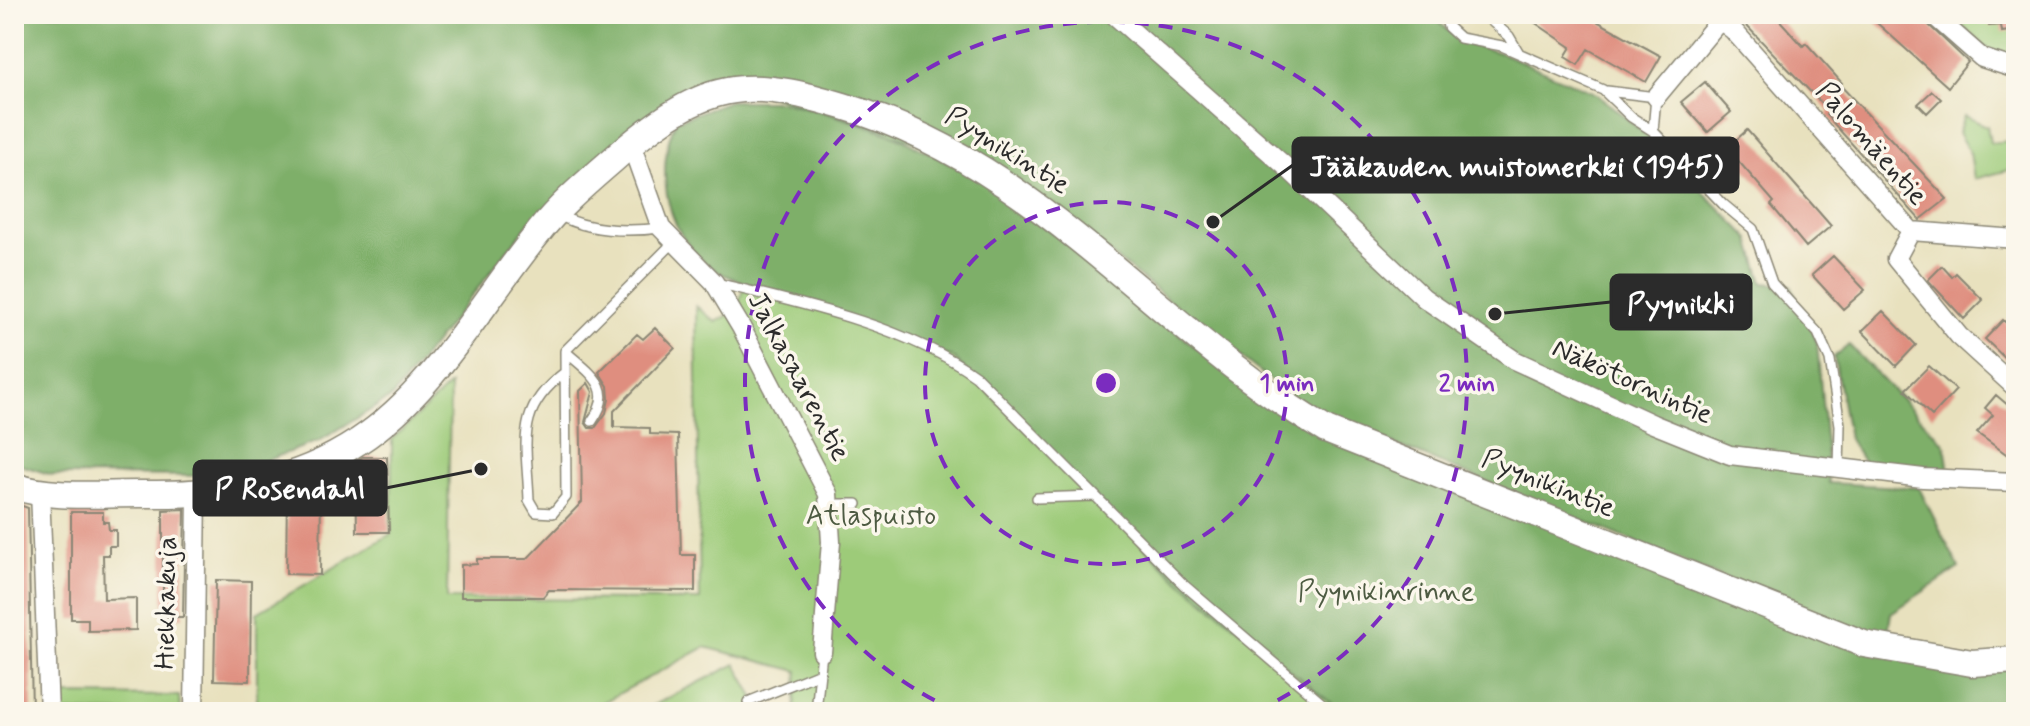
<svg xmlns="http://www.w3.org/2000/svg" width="2030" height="726" viewBox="0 0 2030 726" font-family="Mynerve,sans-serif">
  <rect width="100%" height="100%" fill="#fbf7ec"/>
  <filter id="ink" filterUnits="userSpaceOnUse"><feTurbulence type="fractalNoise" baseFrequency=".0125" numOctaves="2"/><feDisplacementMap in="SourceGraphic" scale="16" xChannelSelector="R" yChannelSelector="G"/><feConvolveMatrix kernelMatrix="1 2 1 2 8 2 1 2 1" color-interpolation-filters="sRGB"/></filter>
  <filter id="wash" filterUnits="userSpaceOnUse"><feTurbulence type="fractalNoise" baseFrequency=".006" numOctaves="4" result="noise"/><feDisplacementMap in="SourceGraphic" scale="32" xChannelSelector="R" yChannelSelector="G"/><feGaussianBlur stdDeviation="1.8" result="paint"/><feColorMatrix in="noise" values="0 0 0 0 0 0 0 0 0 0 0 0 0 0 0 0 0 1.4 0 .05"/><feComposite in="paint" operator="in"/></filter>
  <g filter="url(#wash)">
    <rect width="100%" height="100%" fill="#e8e1be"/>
    <path fill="#9dcb79" stroke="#647b52" stroke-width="2" d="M1949,14H2016V54L1991,52Z
      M1964,116L1987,126L1990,143L2009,141L2013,169L1974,179L1970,153L1958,133Z
      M745,283L953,357L1174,576L1342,712H795L798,671L705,647L585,712H257V613L391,534L392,439L450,385L447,599L700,600L696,306L716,322L737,310Z
      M736,664L762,712H640Z
      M57,695L179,696L180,711L191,712H57Z"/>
    <path fill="#7eaf69" stroke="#546d4a" stroke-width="2" d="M14,14H1439L1440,23L1459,41L1504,54L1595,93L1614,108L1652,140L1750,239L1763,283L1791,286L1817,342L1829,483L1919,488L1959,568L1891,613L1887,639L1865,635L1332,419L1293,398L1004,170L727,81L534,217L392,397L319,441L224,476L52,475L14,463Z
      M729,101H780L873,125L994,185L1244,386L1826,640L2016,670V712H1342L1174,576L953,357L745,283C736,279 725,276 717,271C666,241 653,170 676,121Z
      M1849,345L1945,444L1949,472L1864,463L1849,439L1834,357Z"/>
    <g id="blocks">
      <path fill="#df8e7f" d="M1539,14H1584L1661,56L1646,82L1588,49L1578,65L1565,57L1571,47L1534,22Z
        M1748,14H1774L1803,46L1806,43L1842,83L1840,85L1947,199L1920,220L1826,115L1830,112L1741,20Z
        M1867,14H1917L1968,62L1948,87Z
        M1987,14H2016V30L2002,32L2001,25L1989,26Z
        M1705,82L1731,112L1708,132L1681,102Z
        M1932,91L1941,99L1927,113L1918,104Z
        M1747,130L1831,226L1806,247L1771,205L1774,202L1727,148Z
        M1833,256L1865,290L1843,309L1812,275Z
        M1942,266L1952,277L1956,273L1983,300L1964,319L1928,280Z
        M1883,311L1916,345L1896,366L1862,331Z
        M2003,320L2016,332V369L1985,339Z
        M655,328L675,348L614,411V427L650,428V434L678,435L681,555H695V591L549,590L543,597H461V565L477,564V559H527L582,502L580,391L588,383L593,392L585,422L589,428H595L606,413L609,399L608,386L599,372L637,334L643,339Z
        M1929,366L1956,390L1932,416L1905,390Z
        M1996,395L2016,412V461L1977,433L1993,415L1985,408Z
        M363,457H387L389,532H357L356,461Z
        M293,491H321L320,575L286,574L287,493Z
        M14,503L28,508L32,712H14Z
        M185,509L183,617H163V510Z
        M71,512H103V522H108L109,530H116V546H109V555H103L104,599L136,598V630L88,631V619H71Z
        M216,580L251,581L250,681L214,680Z"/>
    </g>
  </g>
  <g filter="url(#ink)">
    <use href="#blocks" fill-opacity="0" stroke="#8a8674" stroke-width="2"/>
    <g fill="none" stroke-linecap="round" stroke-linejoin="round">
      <g stroke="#8a8674" stroke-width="12">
        <path id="lane" d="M1445,14L1448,27L1460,38L1502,46L1603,90L1631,117L1653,131L1723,204L1753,229L1772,283L1818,333L1830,360L1840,425L1839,470
          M1483,14L1509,36L1519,53
          M1607,91L1656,97L1653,131
          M559,215C588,231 628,232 661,228
          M717,283C800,303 907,326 976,376L1184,585L1332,712
          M565,351C589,373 617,387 592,421
          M564,373C514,411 527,443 529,500L536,512L553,513L566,497L565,351L673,243
          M1037,498L1094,496
          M832,504H857
          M748,702L820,673
          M816,712L822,652"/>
      </g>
      <g stroke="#8a8674" stroke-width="21">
        <path id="street" d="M1113,14L1285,166L1424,298L1514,360L1653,424L1730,455L1923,478L2016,482
          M1712,14L1733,30L1911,231
          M1932,14L1982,58L2016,69
          M1656,97L1725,14
          M631,144L661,228L714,282L741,327L828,494L831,542L822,652
          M1911,231L1896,259L1959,336L2016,388
          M1911,231L2016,239
          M40,492L49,712
          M194,712L197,494"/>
      </g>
      <g stroke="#8a8674" stroke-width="29">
        <path id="secondary" d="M14,486C54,500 105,493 148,494C223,495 295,484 359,441C435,391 482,301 539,232C563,201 595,176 624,150C655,124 693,95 734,90C770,85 809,96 843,106C1041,164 1155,329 1326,430L1864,644L1972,663L2016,660"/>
      </g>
      <use href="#lane" stroke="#fff" stroke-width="9"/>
      <use href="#street" stroke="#fff" stroke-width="18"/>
      <use href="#secondary" stroke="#fff" stroke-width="26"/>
    </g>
  </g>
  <g fill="none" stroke="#7b2cbf" stroke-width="4" stroke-dasharray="14 10">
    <circle cx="1106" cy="383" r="181"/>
    <path d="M956 711A361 361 0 1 1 1256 711"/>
  </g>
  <g text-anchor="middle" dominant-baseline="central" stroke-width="7" stroke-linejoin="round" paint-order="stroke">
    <g font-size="28" fill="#2b2b2b" stroke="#fbf7ec">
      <text transform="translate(1871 144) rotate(49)">Palomäentie</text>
      <text transform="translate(1007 151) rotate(32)">Pyynikintie</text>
      <text transform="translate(798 377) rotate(62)">Jalkasaarentie</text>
      <text transform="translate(1632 382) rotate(24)">Näkötornintie</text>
      <text transform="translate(1548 484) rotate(22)">Pyynikintie</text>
      <text transform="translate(167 603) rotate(-89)">Hiekkakuja</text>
    </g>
    <g font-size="28" fill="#4d5b42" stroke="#fbf7ec">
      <text x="871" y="516">Atlaspuisto</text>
      <text x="1386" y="592">Pyynikinrinne</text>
    </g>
  </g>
  <circle cx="1106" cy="383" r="12" fill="#7b2cbf" stroke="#fbf7ec" stroke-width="4"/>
  <g font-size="24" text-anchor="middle" font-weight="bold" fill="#7b2cbf" stroke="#fbf7ec" stroke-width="7" stroke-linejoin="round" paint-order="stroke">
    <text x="1287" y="391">1 min</text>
    <text x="1467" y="391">2 min</text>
  </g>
  <path fill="none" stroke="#2b2b2b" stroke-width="3" d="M1213 222L1293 165M1495 314L1611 302M481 469L386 488"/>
  <g fill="#2b2b2b" stroke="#fbf7ec" stroke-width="3">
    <circle cx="1213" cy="222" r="8"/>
    <circle cx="1495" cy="314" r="8"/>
    <circle cx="481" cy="469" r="8"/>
  </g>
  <g fill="#2b2b2b" stroke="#2b2b2b" stroke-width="3">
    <rect x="1293" y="138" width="445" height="54" rx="8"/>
    <rect x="1611" y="275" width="140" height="54" rx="8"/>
    <rect x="194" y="461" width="192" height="54" rx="8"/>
  </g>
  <g font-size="30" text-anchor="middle" font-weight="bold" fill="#fff">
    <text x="1516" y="176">Jääkauden muistomerkki (1945)</text>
    <text x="1681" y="313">Pyynikki</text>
    <text x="290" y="498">P Rosendahl</text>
  </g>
  <rect width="2030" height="726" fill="none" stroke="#fbf7ec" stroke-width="48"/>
</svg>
